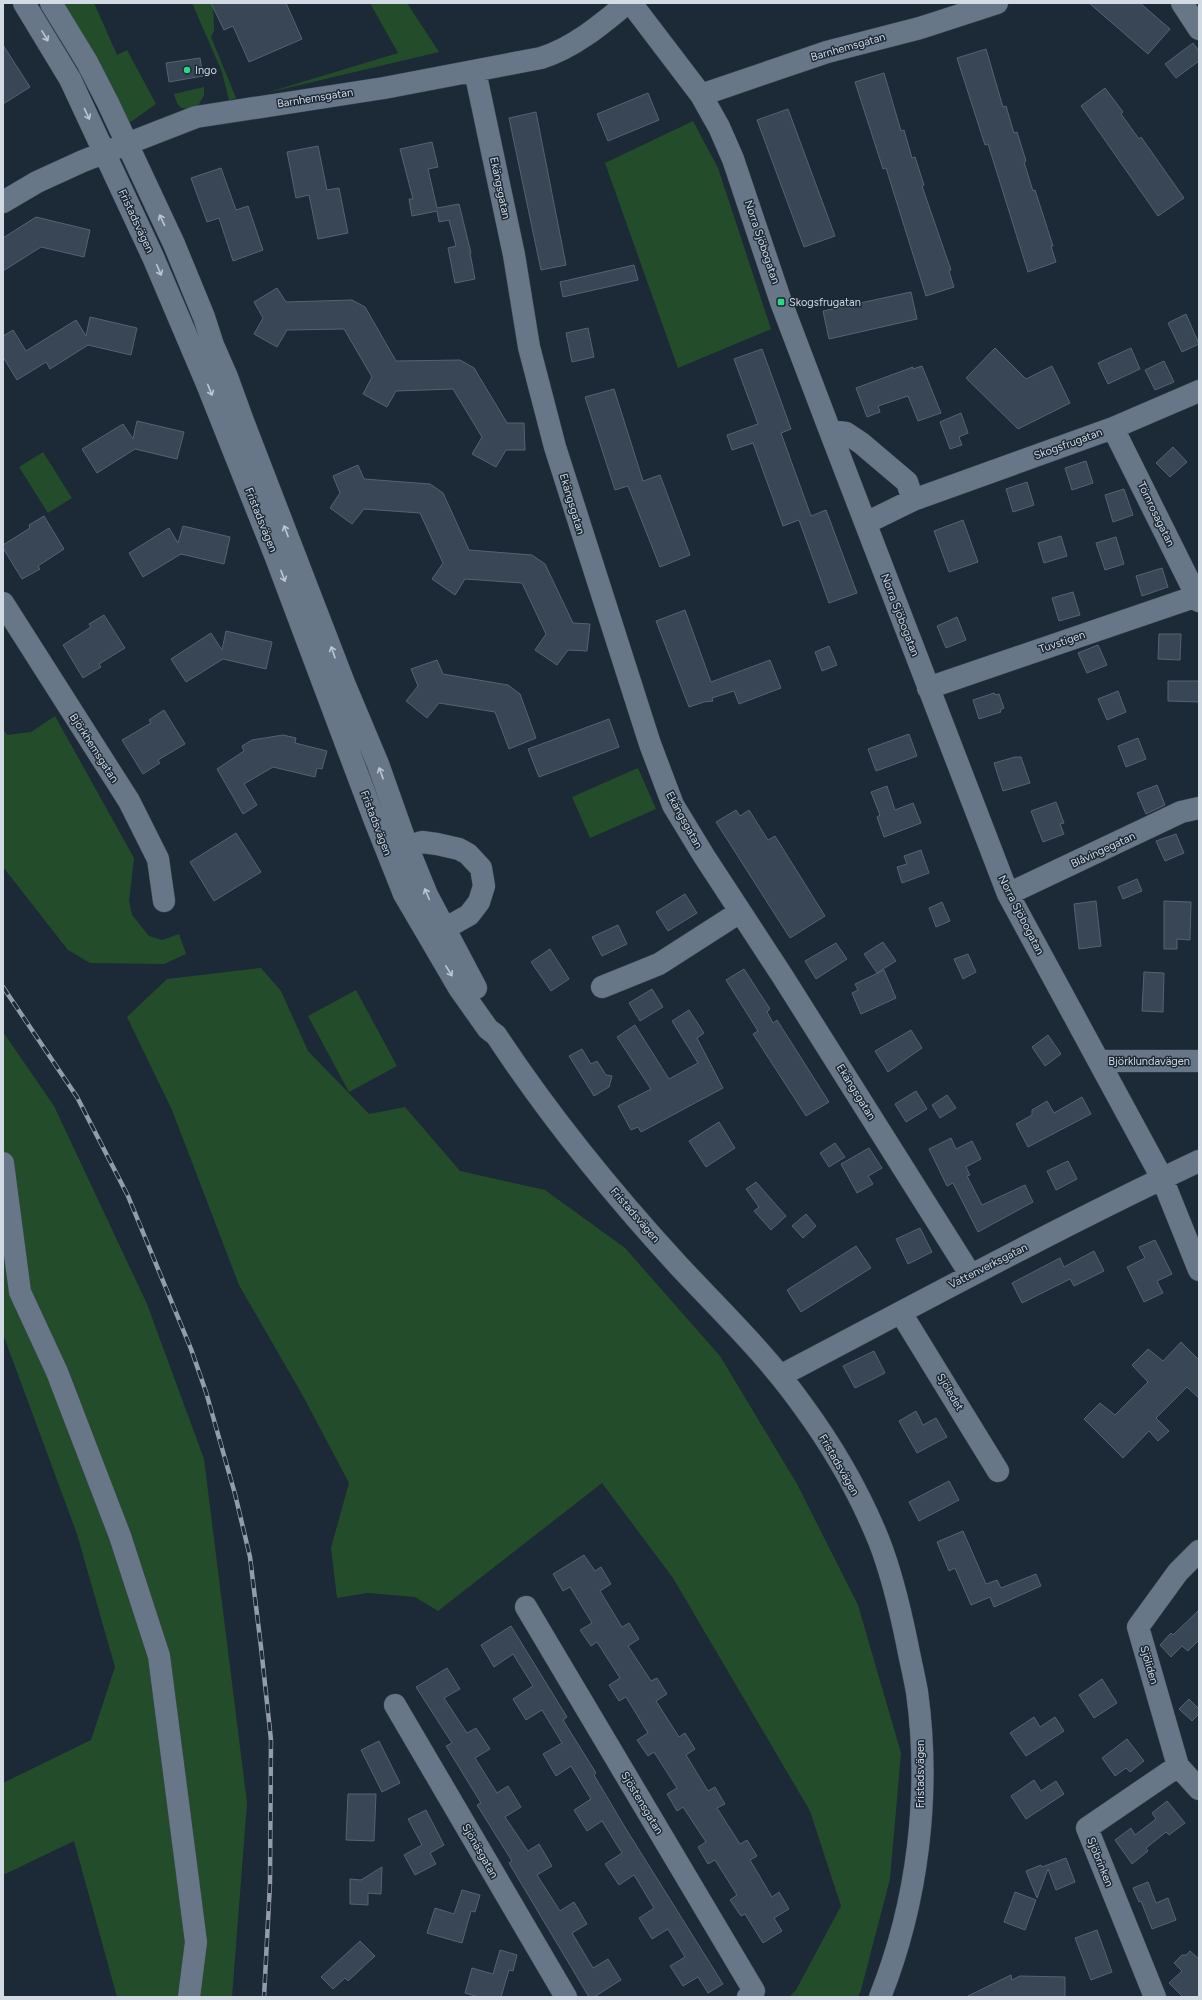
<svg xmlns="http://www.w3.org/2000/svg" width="1202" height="2000" viewBox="0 0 1202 2000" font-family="Figtree,sans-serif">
  <rect width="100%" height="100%" fill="#1c2937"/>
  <path fill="#234d2a" d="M59,3H94L117,55L127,50L156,104L129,123Z
    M192,3H213L214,31L211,37L236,98L229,100L222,72Z
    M370,3H407L439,52L266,93L398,53Z
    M204,87V95L198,106C182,110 179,111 174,94Z
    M693,121L718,168L771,329L678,368L605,163Z
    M43,452L72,498L48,513L19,467Z
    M55,716L134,858L129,901L132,915L149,936L162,940L179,934L186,954L164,964L90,963L68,950L3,867V729L7,735L31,732Z
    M638,768L656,809L590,838L572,797Z
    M261,968L281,991L308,1051L369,1114L405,1107L460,1171L545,1190L625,1248L720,1356L797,1484L858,1605L901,1753L890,1879L861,1990L858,1997H789L796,1990L841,1906L810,1811L673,1578L602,1483L438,1611L415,1597L367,1593L337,1598L331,1548L349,1483L303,1396L239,1285L172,1110L127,1017L167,979Z
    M356,990L397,1066L349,1092L308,1016Z
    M3,1032L54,1106L147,1304L204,1459L247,1803L232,1997H117L74,1841L3,1875V1783L91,1740L115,1667L77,1534L3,1334Z"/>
  <path fill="#384655" stroke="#546373" d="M211,3H286L302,39L249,62L233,26L224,30Z
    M1089,3H1140L1170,29L1148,54Z
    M1193,43L1199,51V61L1176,78L1165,64Z
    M3,45L30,87L3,104Z
    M986,49L1003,107L1006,106L1014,133L1017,132L1026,161L1024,162L1033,191L1035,190L1053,246H1051L1056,262L1028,272L988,144L985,145L957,58Z
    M200,58L203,76L169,82L166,63Z
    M884,73L901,131L904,130L912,158L915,157L924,185L922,186L951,270L949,271L954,287L926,296L886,168L883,169L855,82Z
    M1105,88L1123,112L1121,114L1139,139L1141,137L1184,198L1158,216L1081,106Z
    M648,93L659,120L608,141L597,114Z
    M788,109L835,236L804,247L757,120Z
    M536,112L566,265L541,270L509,118Z
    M432,142L438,167L428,169L437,208L459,204L471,253H470L475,279L455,283L448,248L456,246L449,220L439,222L437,211L412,216L409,199H413L400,149Z
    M318,146L327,190L339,188L348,233L318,239L309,195L296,198L287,152Z
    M221,168L236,210L248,206L263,250L233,261L219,218L207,222L191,178Z
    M36,217L90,230L84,257L41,247L3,271V238Z
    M634,265L638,280L563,297L560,282Z
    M277,288L286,302L352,300L365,307L396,361L460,360L474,368L507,423H524L525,450H506L496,467L472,454L482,437L453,389L396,391L387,407L363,394L372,377L344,329L287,330L277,347L254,334L263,318L254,302Z
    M911,292L917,319L829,339L823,311Z
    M1186,314L1199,344L1182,352L1168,323Z
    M90,317L137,328L131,355L88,345L50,369L46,362L17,380L3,357V336L13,330L26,351L76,320L86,336Z
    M588,328L594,357L572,362L566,333Z
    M995,348L1026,379L1052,366L1070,403L1018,429L966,378Z
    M1131,348L1140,369L1108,384L1098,363Z
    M762,349L791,429L781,433L811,516L826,510L857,593L829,603L799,520L783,526L753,443L732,450L727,435L758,424L734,359Z
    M1164,361L1174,382L1155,390L1145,370Z
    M922,366L941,413L918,421L908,396L878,406L880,412L867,417L856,388L913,367V369Z
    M614,389L643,481L660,475L690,555L660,567L628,486L615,490L585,397Z
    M961,413L968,433L959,437L962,445L950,449L940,422Z
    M137,421L184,432L177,459L135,449L97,473L82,449L123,424L133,439Z
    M1173,447L1187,462L1170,477L1156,463Z
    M1086,461L1093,483L1072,490L1065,468Z
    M358,465L364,479L430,484L443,493L469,550L532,555L545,564L573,623L590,624L587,651L568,650L557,665L535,650L546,634L522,583L465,579L455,595L432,579L443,563L420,513L364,509L352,524L330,508L340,493L333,476Z
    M1027,482L1034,505L1013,512L1006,489Z
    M1124,489L1133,515L1113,522L1105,495Z
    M44,516L64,549L38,566L40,569L22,579L3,548V545L30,528L29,525Z
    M963,520L978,562L949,572L934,531Z
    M183,526L230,537L224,564L181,554L143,577L129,553L169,528L178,543Z
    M1061,536L1067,556L1044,563L1038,543Z
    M1116,537L1124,564L1105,570L1096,543Z
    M1162,568L1168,587L1142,596L1136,576Z
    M1073,592L1080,615L1059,621L1052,598Z
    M685,610L711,682L770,660L781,688L739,704L734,691L712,698L713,701L704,702L689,707L656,621Z
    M104,615L125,648L99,664L101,667L83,678L63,645L91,627L89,624Z
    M957,617L966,640L946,648L937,626Z
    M226,631L272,642L266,669L223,659L186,682L171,659L211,633L222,650Z
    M1159,634H1181L1180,660L1158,659Z
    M1098,645L1107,665L1087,673L1078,653Z
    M829,646L837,665L822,671L815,652Z
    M437,660L443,674L508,685L520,694L536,738L509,749L495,712L439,703L427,718L406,701L418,686L411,669Z
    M1168,681H1199V702L1168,701Z
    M1118,691L1126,712L1107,720L1098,699Z
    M994,693L995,695L999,694L1004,708L1000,710L1001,712L979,719L973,700Z
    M164,710L185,744L158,760L160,763L143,774L122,740L151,723L149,720Z
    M609,719L619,747L539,777L528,749Z
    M909,734L917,756L876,771L868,749Z
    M283,735L296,738L295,743L327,751L322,769L317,768L315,777L273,767L244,784L257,805L243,814L217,769L244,751L242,746L252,740Z
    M1138,738L1146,759L1126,767L1118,746Z
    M1015,757H1021L1030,783L1003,791L994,763Z
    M1157,785L1165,805L1146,814L1137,793Z
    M887,786L895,810L913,803L921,823L884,837L877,817L880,815L871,792Z
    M1056,802L1064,823L1060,824L1064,834L1043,842L1031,811Z
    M736,810L740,816L749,810L768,840L775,836L825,916L790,938L716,822Z
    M236,833L261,872L214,901L190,862Z
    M1176,834L1184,853L1165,861L1156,841Z
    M921,850L929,873L902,883L897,867L907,864L904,856Z
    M1137,879L1142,891L1123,899L1118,887Z
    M685,894L697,913L668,931L656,912Z
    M1096,901L1101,946L1079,949L1074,904Z
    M1164,901L1191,902L1190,940L1177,939V949H1164Z
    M942,902L950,921L936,927L929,908Z
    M618,925L627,944L602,956L592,937Z
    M883,942L896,961L877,973L864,954Z
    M836,943L847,959L816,979L805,961Z
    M550,949L569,979L551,991L531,962Z
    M968,954L976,972L963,979L954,959Z
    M744,969L770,1009L767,1012L773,1023L777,1020L829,1102L806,1116L753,1034L758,1031L726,980Z
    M884,970L896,998L861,1014L852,993L858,990L855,984Z
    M1144,972L1164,973L1163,1012L1142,1011Z
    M652,989L663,1007L640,1021L629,1003Z
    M689,1010L704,1033L697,1038L723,1088L641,1132L638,1127L631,1130L618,1106L651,1089L617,1037L635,1025L669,1079L698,1063L672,1021Z
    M911,1030L922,1048L888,1072L875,1051Z
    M1048,1035L1061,1054L1045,1066L1032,1047Z
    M582,1049L591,1064L597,1061L606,1075L612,1076L609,1087L594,1096L569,1056Z
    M916,1091L927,1109L906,1122L895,1104Z
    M947,1095L956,1108L940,1118L932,1105Z
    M1082,1097L1091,1114L1028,1147L1016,1124L1032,1115V1110L1047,1101L1054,1113Z
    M719,1122L735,1148L706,1167L689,1141Z
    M951,1138L956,1149L972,1141L981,1159L966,1167L970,1175L967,1176L982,1205L1025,1185L1033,1202L978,1232L953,1183L947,1186L929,1149Z
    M835,1143L845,1157L829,1167L820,1153Z
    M869,1148L882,1168L868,1176L873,1184L857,1193L841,1164Z
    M1068,1161L1077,1179L1056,1190L1047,1171Z
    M756,1182L786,1216L771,1230L754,1211L759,1207L746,1189Z
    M806,1214L816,1226L803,1238L792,1226Z
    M920,1228L932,1252L908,1264L896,1239Z
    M1155,1240L1172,1274L1157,1281L1163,1293L1144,1302L1127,1267L1145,1258L1139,1247Z
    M856,1246L871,1268L801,1312L787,1290Z
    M1094,1251L1104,1271L1074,1286L1070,1279L1022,1303L1012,1283L1060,1258L1064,1267Z
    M1181,1342L1199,1360V1398L1187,1387L1156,1418L1169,1431L1158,1441L1149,1431L1123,1458L1084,1419L1100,1403L1115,1415L1148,1382L1132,1365L1148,1349L1163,1361Z
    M874,1351L885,1373L855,1388L843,1366Z
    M916,1411L923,1425L936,1418L947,1437L917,1453L899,1421Z
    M949,1481L959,1500L919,1521L909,1502Z
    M963,1531L986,1584L997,1580L1001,1588L1036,1574L1041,1586L994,1607L990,1597L971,1605L955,1568L949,1571L937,1542Z
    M584,1555L595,1571L601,1567L611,1584L600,1591L622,1627L629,1623L639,1639L628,1646L651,1681L657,1678L667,1694L656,1701L679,1737L685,1733L695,1749L686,1755L708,1791L715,1787L725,1804L717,1808L740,1844L747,1840L757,1856L750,1860L772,1897L779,1892L789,1909L774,1918L782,1931L763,1943L745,1914L741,1916L730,1900L737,1895L715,1860L708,1864L698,1847L706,1842L683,1807L677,1811L667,1794L677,1788L654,1752L648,1756L637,1740L648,1733L626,1697L619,1701L609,1685L620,1678L597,1642L591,1646L580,1630L592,1623L570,1587L563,1591L553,1574Z
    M1199,1610V1640L1188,1651L1182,1646L1171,1657L1160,1645L1171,1633L1173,1635Z
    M511,1626L567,1717L563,1720L596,1773L594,1775L626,1829L723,1984L708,1993L698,1977L683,1986L670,1966L685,1957L668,1929L652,1939L639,1918L654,1908L634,1875L619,1885L605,1864L622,1853L602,1821L587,1831L574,1810L591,1799L571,1766L556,1776L543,1754L562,1743L542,1710L526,1720L513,1699L533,1686L513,1654L494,1667L481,1645Z
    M447,1668L460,1689L444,1698L467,1733L476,1728L490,1749L475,1758L497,1793L508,1786L521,1807L505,1817L528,1851L539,1844L552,1866L537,1875L560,1911L574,1902L587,1924L572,1933L593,1968L608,1959L621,1980L594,1997H589L509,1863L512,1861L477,1805L481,1803L446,1746L452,1743L416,1687Z
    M1102,1679L1117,1703L1094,1718L1079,1695Z
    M1189,1699L1199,1709V1714L1192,1721L1179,1709Z
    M1034,1717L1040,1727L1055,1717L1064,1731L1026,1756L1010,1733Z
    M1127,1739L1144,1761L1130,1772L1126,1768L1115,1776L1102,1758Z
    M379,1741L400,1783L382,1792L361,1750Z
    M1034,1780L1041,1791L1056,1781L1064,1794L1026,1819L1011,1796Z
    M348,1794H376L374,1841L346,1840Z
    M1167,1801L1185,1823L1169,1835L1166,1832L1146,1848L1148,1851L1132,1864L1115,1840L1131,1828L1135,1835L1156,1819L1152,1813Z
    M426,1810L444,1845L430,1853L436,1864L415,1875L404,1855L422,1845L408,1819Z
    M1066,1858L1075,1882L1056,1890L1048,1869L1037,1898L1026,1871L1041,1865L1042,1867Z
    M382,1867L381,1894L368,1893V1905L350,1904V1879L361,1880Z
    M1148,1882L1156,1903L1168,1898L1176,1920L1152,1929L1141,1901L1139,1902L1133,1888Z
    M462,1890L480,1895L475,1912L471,1911L462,1943L427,1933L435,1908L454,1914Z
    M1015,1892L1036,1900L1025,1930L1004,1922Z
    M1097,1930L1112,1972L1091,1980L1075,1938Z
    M360,1941L375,1956L348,1981L345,1978L333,1989L321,1977Z
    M500,1950L517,1955L513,1971L509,1970L501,1997H479L465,1993L472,1968L493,1974Z
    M1190,1951L1199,1959V1997H1183L1169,1983L1182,1971L1174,1963L1182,1955H1186Z
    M1011,1975L1012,1980L1020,1976L1065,1977V1997H966Z"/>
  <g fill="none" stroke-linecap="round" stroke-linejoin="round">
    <g stroke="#3b4651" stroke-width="23">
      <path id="minor" d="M24,3L70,79L153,257L207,384L275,555L375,821L404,894L459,988L488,1029L496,1035C550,1117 612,1193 678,1265C721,1311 767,1355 803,1406C833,1447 860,1494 879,1541C892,1574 900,1609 907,1643C910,1659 914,1675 917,1692C931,1793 918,1902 880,1997
        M51,3L87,62L108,103L174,244L204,317L213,345L227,377L243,421L344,683L378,764L407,846L427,895L476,988
        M631,3L701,95L719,127L733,159L781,302L830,431L1008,894L1162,1178L1199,1270
        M1182,3L1199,29
        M475,71L514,255L529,347L555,447L650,744L673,805L704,856L783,977L970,1274
        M701,95L827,52L920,28L997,3
        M3,202L37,182L83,161L196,117L384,88L541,58C573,48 601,25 627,3
        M1113,428L1199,601
        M830,431L846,433L861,443L907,482L913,500
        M866,523L913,500L1113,428L1199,391
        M3,603L129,801L158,859L164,901
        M928,688L1197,596
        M394,851L422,842L437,844L459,849L468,854L481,868L484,886L479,902L469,915L444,929
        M1008,894L1181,812L1199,808
        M602,987L659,964L740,912
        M1099,1061H1199
        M3,1163L20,1292L57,1372L120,1536L159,1656L196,1942L189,1997
        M901,1313L998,1471
        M780,1376C919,1303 1057,1228 1199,1161
        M1199,1551L1178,1572L1138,1627L1178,1766L1199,1789
        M526,1607L754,1991L748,1997
        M395,1705L566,1997
        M1155,1997L1087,1828L1178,1766"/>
    </g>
    <use href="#minor" stroke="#687788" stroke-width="22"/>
    <g stroke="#939da8" stroke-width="4.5">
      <path id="rail" d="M3,987L77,1097L128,1196L191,1349L206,1392L235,1494L250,1557L261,1647L271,1740L270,1883L264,1997"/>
    </g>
    <use href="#rail" stroke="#1c2937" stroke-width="3" stroke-dasharray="9" stroke-linecap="butt"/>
  </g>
  <defs><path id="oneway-shaft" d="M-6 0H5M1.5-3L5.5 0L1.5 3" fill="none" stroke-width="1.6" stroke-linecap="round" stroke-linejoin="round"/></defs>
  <g stroke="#bdc6d2">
    <use href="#oneway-shaft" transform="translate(45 36) rotate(59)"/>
    <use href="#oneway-shaft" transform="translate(87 114) rotate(65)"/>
    <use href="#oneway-shaft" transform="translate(162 220) rotate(-115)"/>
    <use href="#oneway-shaft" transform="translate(159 270) rotate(67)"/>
    <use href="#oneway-shaft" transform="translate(210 390) rotate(68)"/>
    <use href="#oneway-shaft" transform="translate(286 531) rotate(-111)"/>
    <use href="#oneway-shaft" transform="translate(283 576) rotate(70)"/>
    <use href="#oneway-shaft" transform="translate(333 652) rotate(-109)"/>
    <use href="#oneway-shaft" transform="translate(381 773) rotate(-110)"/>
    <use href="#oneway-shaft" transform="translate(427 894) rotate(-113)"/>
    <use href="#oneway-shaft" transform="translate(449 971) rotate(58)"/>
  </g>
  <g fill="#2cd884" stroke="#1c2937" stroke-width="1.5">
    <circle cx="187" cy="70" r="4"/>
    <rect x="777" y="298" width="8" height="8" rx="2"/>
  </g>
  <g text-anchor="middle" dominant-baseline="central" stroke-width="3" stroke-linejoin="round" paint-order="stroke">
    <g font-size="11" fill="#d2dae4" stroke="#1c2937">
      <text transform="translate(848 47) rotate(-16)">Barnhemsgatan</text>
      <text transform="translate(315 98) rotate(-9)">Barnhemsgatan</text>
      <text transform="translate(500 188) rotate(78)">Ekängsgatan</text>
      <text transform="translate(136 221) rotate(65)">Fristadsvägen</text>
      <text transform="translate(762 242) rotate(71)">Norra Sjöbogatan</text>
      <text transform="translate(1068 444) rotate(-20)">Skogsfrugatan</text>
      <text transform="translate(572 504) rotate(73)">Ekängsgatan</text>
      <text transform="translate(1156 514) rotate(64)">Törnrosagatan</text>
      <text transform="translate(261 520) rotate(68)">Fristadsvägen</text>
      <text transform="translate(900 615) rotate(69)">Norra Sjöbogatan</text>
      <text transform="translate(1062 642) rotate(-19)">Tuvstigen</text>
      <text transform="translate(94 748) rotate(57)">Björkhemsgatan</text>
      <text transform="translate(684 820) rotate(61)">Ekängsgatan</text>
      <text transform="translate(376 823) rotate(69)">Fristadsvägen</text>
      <text transform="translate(1103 850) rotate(-25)">Blåvingegatan</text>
      <text transform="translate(1021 915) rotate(63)">Norra Sjöbogatan</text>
      <text x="1149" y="1061">Björklundavägen</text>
      <text transform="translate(856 1092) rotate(58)">Ekängsgatan</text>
      <text transform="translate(635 1215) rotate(49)">Fristadsvägen</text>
      <text transform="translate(988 1266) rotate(-27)">Vattenverksgatan</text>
      <text transform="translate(950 1392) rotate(59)">Sjöledet</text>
      <text transform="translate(839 1465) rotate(60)">Fristadsvägen</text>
      <text transform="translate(1149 1665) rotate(74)">Sjöliden</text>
      <text transform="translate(920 1774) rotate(-90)">Fristadsvägen</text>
      <text transform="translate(642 1803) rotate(59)">Sjöstensgatan</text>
      <text transform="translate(480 1851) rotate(60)">Sjönäsgatan</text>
      <text transform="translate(1100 1862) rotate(68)">Sjöbrinken</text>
    </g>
    <g font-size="11" fill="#d2dae4" stroke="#1c2937" text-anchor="start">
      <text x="195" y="70">Ingo</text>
      <text x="789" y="302">Skogsfrugatan</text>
    </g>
  </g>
  <rect width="1202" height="2000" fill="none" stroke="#d2dae4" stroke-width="8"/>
</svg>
